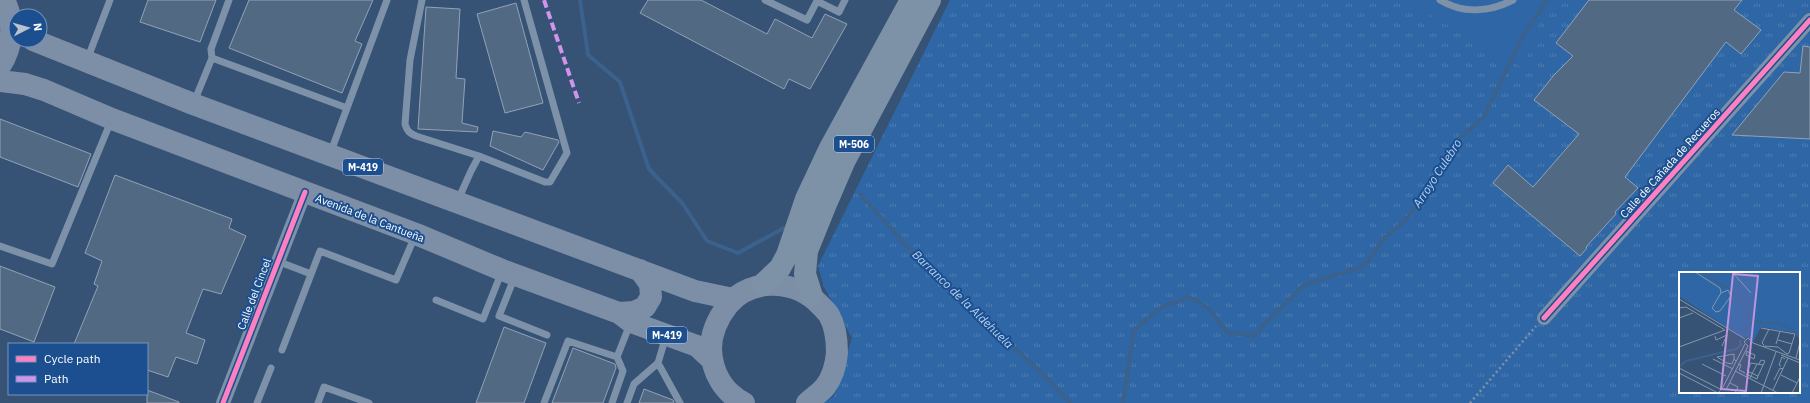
<svg xmlns="http://www.w3.org/2000/svg" width="1810" height="403" viewBox="0 0 1810 403" font-family="'IBM Plex Sans',sans-serif">
  <defs>
    <pattern id="grass-tufts" width="24" height="20" patternUnits="userSpaceOnUse"><rect width="24" height="20" fill="#2f66a5"/><path d="M3 7l-1-3M5 7V3M7 7l1-3M15 17l-1-3M17 17v-4M19 17l1-3" fill="none" stroke="#4e7db2"/></pattern>
  </defs>
  <rect width="100%" height="100%" fill="#365274"/>
  <path fill="url(#grass-tufts)" fill-rule="evenodd" d="M950,0H1810V403H824L834,396L852,338L824,287L818,266ZM1680,273H1799V392H1680Z"/>
  <path fill="#2f66a5" d="M1404,0H1551L1548,9L1543,13L1523,68Z"/>
  <g fill="none" stroke-linecap="round" stroke-linejoin="round">
    <path stroke="#3b618d" stroke-width="4" d="M580,0L588,55L620,82L649,169L683,204L707,241L738,253L784,228
      M859,193L925,266L1047,378L1070,403
      M1123,403L1134,330L1162,307L1189,297L1208,308L1227,332L1253,336L1304,285L1364,266L1385,237L1405,221L1435,181L1458,139L1484,117L1521,39L1547,0"/>
  </g>
  <path fill="#526984" stroke="#92a2b6" d="M148,0H216L200,42L140,22Z
    M249,0H373L355,41L362,44L342,93L229,48Z
    M648,0H701L767,34L775,19L812,38L825,14L847,24L810,89L789,79L784,89L640,13Z
    M1589,0H1742L1734,10L1761,30L1741,54L1726,42L1625,177L1638,188L1615,212L1616,214L1586,247L1587,248L1580,256L1493,183L1508,165L1533,187L1579,134L1534,100L1554,75L1573,56L1556,43Z
    M516,3L543,103L505,113L477,14Z
    M426,7L460,9L456,78L465,79L462,123L478,127L477,132L418,129Z
    M1803,46L1810,47V139L1732,135L1784,72L1800,73Z
    M0,119L91,154L78,187L0,157Z
    M493,131L521,137L525,132L558,140L559,142L543,170L490,146Z
    M115,175L232,219L229,228L246,236L221,294L203,289L186,333L205,340L197,364L176,357L168,377L147,370V344H74L98,286L94,284L102,261L85,253Z
    M0,266L55,287L34,342L0,329Z
    M504,327L546,343L524,403H476Z
    M573,348L615,364L616,368L603,403H552Z
    M644,389L673,400L674,403H639Z
    M147,390L179,402V403H147Z"/>
  <g fill="none" stroke-linecap="round" stroke-linejoin="round">
    <path stroke="#7d92a8" stroke-width="2.5" stroke-dasharray="2 3" stroke-linecap="butt" d="M1470,403L1536,326"/>
    <path stroke="#7d92a8" stroke-width="7" d="M422,0L410,60L405,124C407,131 409,133 416,136L479,156L545,182H550L567,153L524,0
      M765,0L807,20L817,1L839,12L845,0
      M1440,0C1463,14 1489,12 1513,0
      M212,58L211,49L229,0
      M87,60L110,0
      M194,102L212,58L347,108
      M330,154L387,0
      M458,200L471,171L479,156
      M0,246L52,264L111,121
      M277,261L311,274
      M515,276L499,316L547,335
      M436,300L483,319L502,271
      M666,336L658,363L680,403
      M282,350L320,251L396,280L415,236
      M257,403L271,368
      M318,403L324,387L369,403
      M544,403L568,341L617,357
      M612,403L623,371L617,357L630,324
      M627,403L634,384L658,363"/>
    <path stroke="#7d92a8" stroke-width="14" d="M1544,318L1810,20
      M223,403L305,192"/>
    <path stroke="#7d8ea7" stroke-width="22" d="M33,40L193,104L695,291L733,299
      M0,66C13,47 15,21 4,0
      M0,81L25,84L44,90L112,119L416,234L502,270L619,313L631,322L697,346L712,360
      M619,313L634,312L645,307L651,297L650,284L640,270
      M744,403C723,392 712,372 711,349C711,332 717,319 728,305C752,276 797,280 821,306C824,309 827,312 829,315C836,327 837,340 837,353C836,364 832,378 825,387C820,393 812,398 807,403"/>
    <path stroke="#7e92a7" stroke-width="22" d="M762,285L780,268L787,255L806,199L830,148L911,0
      M812,296L805,274L807,251L826,204L845,160L930,0"/>
    <path stroke="#d193ec" stroke-width="4" stroke-dasharray="8 4" stroke-linecap="butt" d="M544,0L579,103"/>
    <g stroke="#1b4f8f" stroke-width="8">
      <path id="cycleway" d="M1544,318L1810,20
        M223,403L305,192"/>
    </g>
    <use href="#cycleway" stroke="#ff80c0" stroke-width="5"/>
  </g>
  <g text-anchor="middle" dominant-baseline="central" stroke-width="4" stroke-linejoin="round" paint-order="stroke">
    <g fill="#1b4f8f" stroke="#bbcadd" stroke-width="1">
      <rect x="834" y="136" width="40" height="16" rx="3"/>
      <rect x="343" y="159" width="40" height="16" rx="3"/>
      <rect x="647" y="327" width="40" height="16" rx="3"/>
    </g>
    <g font-size="10" font-weight="bold" fill="#fff">
      <text x="854" y="144">M-506</text>
      <text x="363" y="167">M-419</text>
      <text x="667" y="335">M-419</text>
    </g>
    <g font-size="11" fill="#fff" stroke="#1b4f8f">
      <text transform="translate(1670 163) rotate(-48)">Calle de Cañada de Recueros</text>
      <text transform="translate(370 218) rotate(21)">Avenida de la Cantueña</text>
      <text transform="translate(254 294) rotate(-69)">Calle del Cincel</text>
    </g>
    <g font-size="12" font-style="italic" fill="#b5d3f5" stroke="#1b4f8f">
      <text transform="translate(1437 173) rotate(-57)">Arroyo Culebro</text>
      <text transform="translate(963 299) rotate(44)">Barranco de la Aldehuela</text>
    </g>
  </g>
  <g transform="translate(1679 272)">
    <rect width="121" height="121" fill="#365274"/>
    <path d="M0,0H121V68L116,61L82,55L74,70L69,65L64,66L0,24Z" fill="#2f66a5"/>
    <path d="M10,0H21L56,20L38,48L33,45V40L27,42L0,24V5Z" fill="#2f66a5"/>
    <path fill="none" stroke="#3b618d" stroke-width="2" d="M21,0L49,16L65,29L71,39L68,43L70,47L83,51H98L116,59L121,67M62,62L77,48M0,95L7,89L57,77L62,73L61,68"/>
    <path fill="none" stroke="#8697ac" stroke-width="1" d="M16,0L41,16L42,21L33,36L37,40L41,39L52,24L49,18L42,21M53,0L72,21M0,27L66,67M0,36L7,35L46,58M0,46L14,41M82,56L116,62L110,81L108,82M36,64L37,68L48,63L43,74M99,68L113,72M97,72L101,59M85,73L83,71L90,57M69,74L65,70L69,66L74,71L121,88M84,74L99,75L108,82M0,75L46,58M67,79L76,83L75,87L67,83L68,80M102,83L121,91M117,86L121,70M34,87L54,97M55,87V82L38,85L48,91L53,92L55,87L57,89M23,92L47,104M59,92L62,93L60,98L66,101M78,92L72,91L68,99L79,104L86,89L82,88L80,92M102,94L100,93L103,85L106,87M0,96L41,117M56,99L99,121M0,101L39,121M67,102L78,107L79,104M102,103L118,111M71,106L78,92L84,93M95,108L101,96L104,97M51,111L59,115L56,121M47,118L69,74M94,118L109,86M39,121L44,115L66,72M82,121L97,80M113,121L121,105"/>
    <path fill="#bd96df" fill-opacity="0.15" stroke="#bd96df" stroke-width="2" d="M54,2L79,4L67,119L42,117Z"/>
    <rect width="121" height="121" fill="none" stroke="#fff" stroke-width="2"/>
  </g>
  <rect x="8" y="343" width="140" height="52" fill="#1b4f8f" stroke="#7695bc"/>
  <rect x="16" y="356" width="20" height="6" fill="#ff80c0" stroke="#7695bc"/>
  <text x="44" y="363" font-size="12" fill="#ffffff">Cycle path</text>
  <rect x="16" y="376" width="20" height="6" fill="#d193ec" stroke="#7695bc"/>
  <text x="44" y="383" font-size="12" fill="#ffffff">Path</text>
  <g transform="translate(28 28) rotate(84)"><circle r="19" fill="#1b4f8f" stroke="#7695bc"/>
  <path d="M0-3L7 15L0 10L-7 15Z" fill="#b9c2ce"/>
  <text y="-6" font-size="11" font-weight="bold" text-anchor="middle" fill="#ffffff">N</text>
  </g>
</svg>
